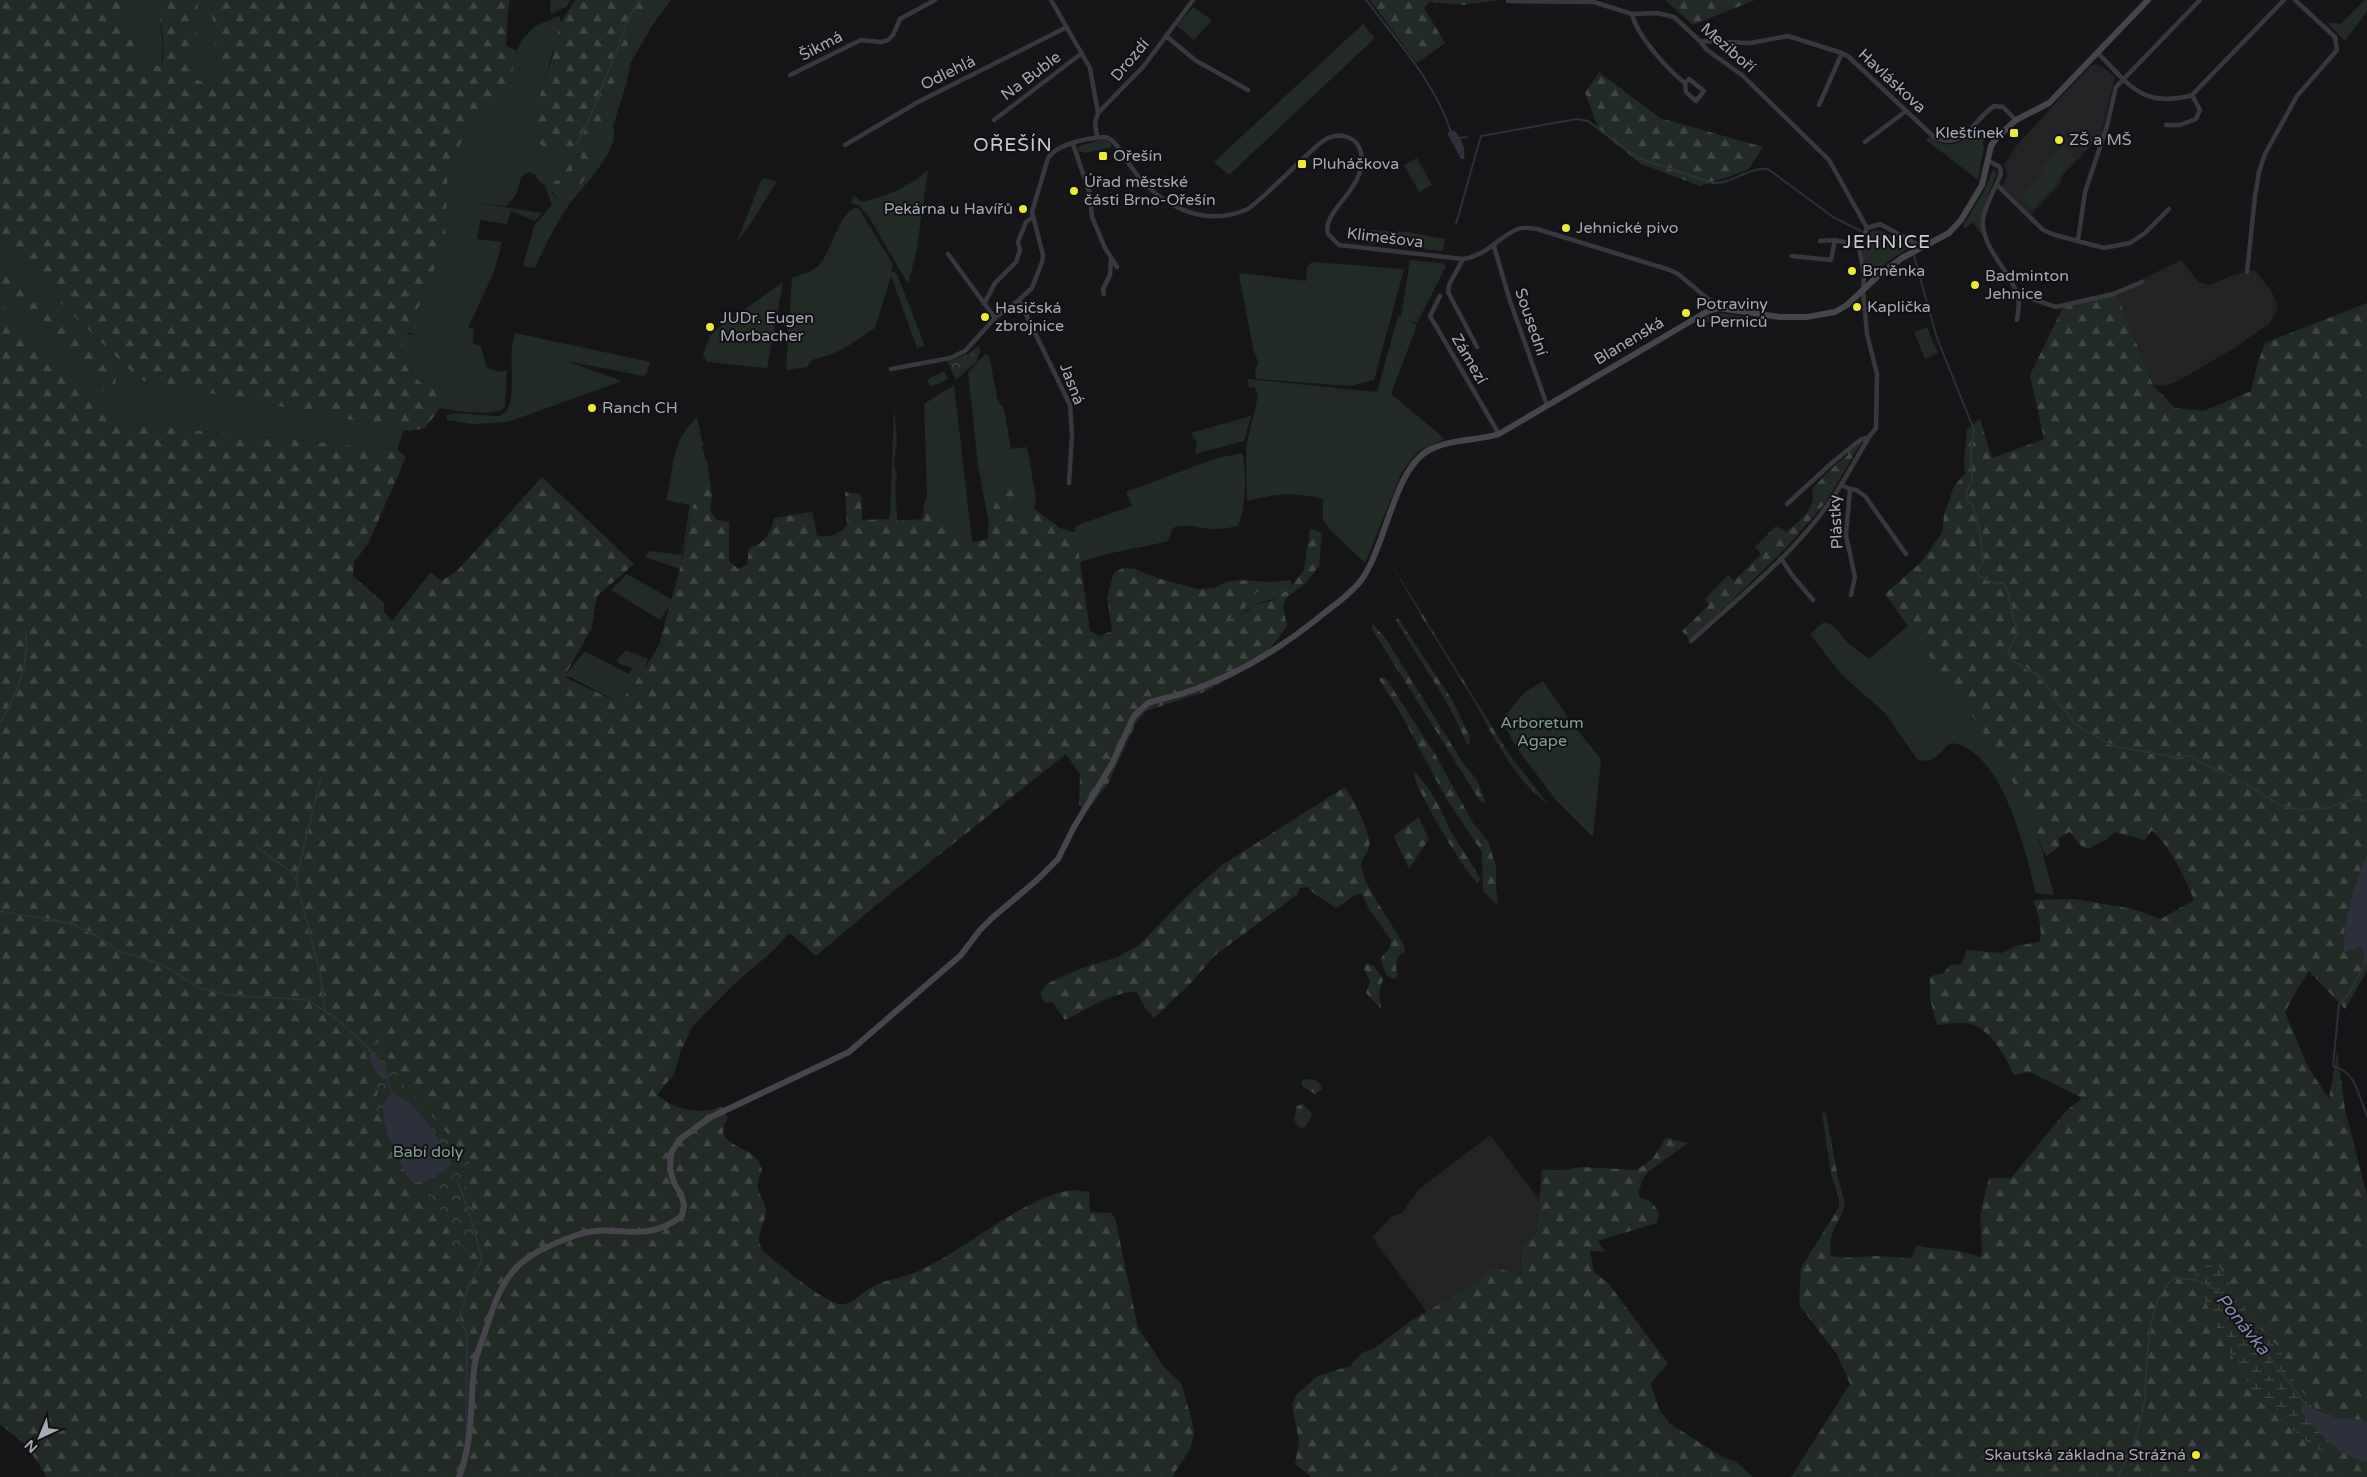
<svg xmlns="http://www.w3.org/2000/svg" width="2367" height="1477" viewBox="0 0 2367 1477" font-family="'Varela Round',sans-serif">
  <defs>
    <pattern id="forest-firs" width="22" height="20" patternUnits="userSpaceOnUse" patternTransform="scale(1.25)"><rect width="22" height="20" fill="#222a26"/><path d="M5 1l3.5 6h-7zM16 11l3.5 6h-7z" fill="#3f4643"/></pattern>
    <pattern id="wetland-marsh" width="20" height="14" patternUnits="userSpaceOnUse" patternTransform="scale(1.25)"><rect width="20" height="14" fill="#222a26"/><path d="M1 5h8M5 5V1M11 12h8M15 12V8" fill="none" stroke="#3f4643"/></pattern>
    <pattern id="park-crowns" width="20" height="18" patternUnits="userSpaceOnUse" patternTransform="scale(1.25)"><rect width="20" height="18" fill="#222a26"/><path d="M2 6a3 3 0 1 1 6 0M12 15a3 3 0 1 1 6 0" fill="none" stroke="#3f4643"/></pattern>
  </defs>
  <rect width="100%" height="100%" fill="#161618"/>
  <path fill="#232225" d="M2096,64L2100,65L2115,77L2101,135L2062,176L2060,184L2030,215L2002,187L2007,175L2004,164L2017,145L2061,97L2091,66Z
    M2181,260L2199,282L2211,285L2233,275L2255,270L2272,292L2278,308L2269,324L2236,347L2180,380L2164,386L2153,385L2116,292Z
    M1490,1135L1539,1199L1536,1236L1522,1245V1275L1494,1267L1462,1291L1427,1312L1372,1237L1392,1216L1402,1213L1418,1190Z"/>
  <path fill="#222a26" d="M119,0H157L163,46L161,66L140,63Z
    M198,0H216L212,12L218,75L211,82L198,81L194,75Z
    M550,0H571L566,7L551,14Z
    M652,0H671L653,24L630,64L627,81L613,127C621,150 580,189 568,206C555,226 544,246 535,268L523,266L534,226L552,205L545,185L539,181L535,174L529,172L521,177L516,195L506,206L474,202L542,213L535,221L511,211L507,224L480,220L477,239L502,242L494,272L468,328L474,329L473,343L467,342L481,346L487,368L499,372L507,370L505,407C496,418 451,411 437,407V386L421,383L405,365L401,357L402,345L406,334L416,335L407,332L437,264L445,238L448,163L471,128L508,94L517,51L522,40L535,26L559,16L561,22L539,101L534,133L546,147L568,148L562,178L554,182L552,192L556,199L570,180L574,156L577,154L581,156L579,178L573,186L576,190L624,54L634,29Z
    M2365,0H2367V11L2345,41L2327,22L2341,24Z
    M1193,7L1212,20L1194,40L1177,26Z
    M1363,24L1375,38L1229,175L1214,162Z
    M1973,132H1987L1982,145L1984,146L1978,180L1926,140L1929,137C1944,149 1960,146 1973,132Z
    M1100,140H1105L1111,144V147L1086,153L1078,151L1079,146Z
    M2062,147L2075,158L2056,180L2058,182L2034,209L2022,197L2045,171L2042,168Z
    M1417,158L1432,185L1419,192L1404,165Z
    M928,170L916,253L908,284L869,217L859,205L852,204L851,201L854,195L862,202C887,196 909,187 928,170Z
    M1993,170L1997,173L1988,195L1982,233L1981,234L1973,222L1965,229L1963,226L1984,191Z
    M762,178L777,181L749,226L737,242Z
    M855,208L859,209L893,264L891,273L894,271L897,274L925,346L917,348L891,276L875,328C858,339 839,354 819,358C813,359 809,361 808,367L786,370L792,278C800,275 810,273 817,267C832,254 837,215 855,208Z
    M1368,230L1407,232L1445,239L1443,251L1368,243Z
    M1873,231H1882L1912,246L1893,258L1869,277C1858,267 1863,245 1869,233Z
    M0,244L140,380L404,430L397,450L119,423L0,304V284L103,391L111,393L115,377L91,348L7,266L0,262Z
    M1410,260L1441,263L1446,266L1417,323L1408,320L1417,325L1391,394L1445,439L1418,451L1402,472L1365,563L1330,530L1323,520V499C1292,492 1279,493 1247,501L1246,447L1258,396L1255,387L1249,388L1248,379L1377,392L1398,316L1401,317Z
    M1312,262L1404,269L1374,380L1350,386L1257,379C1253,373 1256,369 1259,363L1254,353L1239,275L1241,273L1306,281L1307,267Z
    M783,282L767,368L707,362L703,355L710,336L717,329Z
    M1721,313L1759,319H1715L1698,326L1696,321L1713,314Z
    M1927,327L1938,353L1925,359L1914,332Z
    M515,333L650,362L646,374L643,376L563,360L622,381L508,422L473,424L447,420V415L455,413L493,416H499L507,411C517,389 507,358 515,333Z
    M985,354L989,355L998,402L1004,408L1011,449L1027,447L1036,498C1035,506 1035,511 1026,513L1019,509L1014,502L1018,487L1015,481C999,492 995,506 989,524L978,465L968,373Z
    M944,371L948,379L931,387L927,380Z
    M954,385L972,541L959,530L935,517L927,497L924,404Z
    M1251,416L1244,441L1195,454L1197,442L1191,433Z
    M697,417L703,446L700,447L703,449L705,459L707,460L709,476L693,506L680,569L645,557L649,551L682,555L690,505L666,500C676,465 669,444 697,417Z
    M1242,453C1247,468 1246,514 1237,526C1229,528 1221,529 1213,529C1199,529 1186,522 1173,528L1168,541C1138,549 1108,551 1079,563L1075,526L1132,506L1126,492L1214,459Z
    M627,574L673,600L660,620L611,590Z
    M1290,580L1292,584C1283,602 1263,598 1251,607C1244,612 1236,617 1228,621L1235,613L1245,608L1248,600L1269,582Z
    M1824,622L1834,626L1848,643L1869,659L1909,625L1977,722L2013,781L2034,822L2054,895L2036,893C2025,852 2003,749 1951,743C1940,751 1934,766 1917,759L1885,713L1842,675L1810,634Z
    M626,650L648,659L644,670L620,703L570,677H564L585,651L629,674L632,668L619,664L617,660Z
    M1543,681L1574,726L1601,759L1593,837L1555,799L1516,747L1502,720L1524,693Z
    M1405,1465L1412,1477H1385Z"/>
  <path fill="url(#forest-firs)" fill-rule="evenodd" d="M0,0H119L140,63L161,66C168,46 159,21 157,0H198L194,75L199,81L211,82L218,75L212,12L216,0H509L506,46L517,51L508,94L471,128L448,163L445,238L437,264L402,345L401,357L408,369L421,383L437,386L440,390L437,405L440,408L425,428L409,431L140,380L0,244Z
    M575,0H652L634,29L624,54L592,147L589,172L578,189H575L573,186L579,178L581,157L579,154L575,155L570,180L557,199L551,188L554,182L562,178L568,148L546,147L537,143C527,124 547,76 553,56L554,46L561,22Z
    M1370,0H1501L1463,5L1429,2L1424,8L1445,43L1417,63Z
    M1665,0H1755L1693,25Z
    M1599,72L1660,118L1763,147L1748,170L1700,186L1641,164L1599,130L1585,93Z
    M0,262L7,266L91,348L109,369L116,377L115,385L111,394L103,391L0,284Z
    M2116,292L2153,385L2175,408L2204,411L2251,391L2257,365L2265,343L2367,303V853C2355,884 2342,920 2344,953L2361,947L2365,954H2367V971L2345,1009L2309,971L2294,995L2285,1012L2307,1065L2329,1099L2337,1051L2345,1109L2367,1196V1421L2334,1417L2306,1405L2345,1453L2367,1462V1477H1791L1850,1384L1837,1354L1799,1305L1801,1268L1839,1207V1198L1831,1175L1822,1112L1826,1113L1838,1178L1845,1203C1841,1223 1826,1232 1831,1256C1848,1259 1858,1257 1875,1256C1887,1256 1899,1259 1911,1258L1917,1246C1936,1249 1964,1250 1980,1257L1982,1252L1980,1215L1989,1178H2011L2065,1112L2082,1098L2030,1072L2014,1075C2006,1058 1994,1035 1976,1026C1964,1020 1949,1024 1937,1025L1930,999V979L1934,975L1944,973L1950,965L1961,964L1967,950L2002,953L2016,946L2039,942C2044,933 2037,910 2033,900L2074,899L2133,909L2161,919L2194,900C2184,875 2172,850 2152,830L2145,840L2114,832L2107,839L2087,849L2080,845L2070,832L2058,838L2060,846L2047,856L2043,851L2034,822L2008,773L1977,722L1885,594L1921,562L1942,533L1944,515L1954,486L1965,474L1964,461L1967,429L1980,419L1992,458L2044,439L2030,375L2065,303Z
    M0,304L119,423L397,450L406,457L368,544L354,562L353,576L384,603V612L392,621L431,572L441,581L457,571L542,477L634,564L597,596L591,630L564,677L620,703L644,670L659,645L684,554L693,506L709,476L712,496L710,510L717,520L729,522V561L738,569L747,565L749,548C765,543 771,534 774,518L812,512L817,535C828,539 840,534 847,525L845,492L861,494L862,520L890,519L894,407L897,439L894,464L897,477L895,484L897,521L923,519L924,503L927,497L935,517L959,530L974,542L988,539C986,517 997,493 1015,481L1019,484L1014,502L1019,509L1027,513L1034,509L1060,528L1076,533L1090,631L1100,636L1112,631L1107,598L1114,572L1124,568L1135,569L1157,578L1198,589L1214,588L1226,582L1238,580L1269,582L1248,600L1245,608L1235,613L1229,620L1248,611L1252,605L1271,601L1289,589L1304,570L1310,529L1322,533L1319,566L1306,583L1287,597L1283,607L1287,626L1260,662L1204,692L1146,711L1136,723L1108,784L1087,811L1079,804L1080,774L1066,754L875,906L816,956L791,934H788L774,950L733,985L692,1027L680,1053L674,1074L657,1095C675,1110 699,1115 722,1107L728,1118C711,1142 742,1145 754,1156C758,1159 760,1165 762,1170C760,1176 756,1182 758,1189C760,1197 766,1203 766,1211C765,1227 752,1237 764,1252C778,1264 824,1302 839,1304C851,1306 862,1292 872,1287C886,1279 904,1278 919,1271C965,1250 1017,1202 1066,1191C1073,1190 1082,1191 1089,1192L1090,1212L1111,1213L1115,1218L1138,1328L1164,1367L1181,1383L1191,1417L1194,1433L1190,1449L1172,1477H47L27,1446L0,1424ZM383,1123L439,1172L421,1182H414L406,1175Z
    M1862,441L1826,502L1785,549L1690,641L1682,631L1709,605L1705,599L1728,575L1734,581L1761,554L1755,547L1776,526L1786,532C1800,520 1817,509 1812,489L1832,468L1848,455V451Z
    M1393,566L1509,754L1548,804C1513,779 1494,736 1473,700C1446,655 1417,612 1393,566Z
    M1398,618L1452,700L1470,737V744L1467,745C1450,699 1419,662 1396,620Z
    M1372,623L1386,639L1463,763L1477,780L1486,803L1480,801L1372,629Z
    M1385,677L1435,754L1473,823L1488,841L1496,867V889L1498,902L1496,904L1483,891L1482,852L1446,798L1401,714L1379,679Z
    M1414,772C1433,788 1442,814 1453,835C1462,850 1472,863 1480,879L1478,883C1467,876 1411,783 1414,772Z
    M1345,787C1352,799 1373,834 1369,847C1367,854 1362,858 1361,865L1365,880L1376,900L1404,945L1405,952C1394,957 1395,966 1398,977L1393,979C1385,976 1382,966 1381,958L1390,947L1391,940L1369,909L1361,893C1352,894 1345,905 1335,908C1326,899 1315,897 1308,887L1300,888L1297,895L1214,956L1193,981L1154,1018L1145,1008L1137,992C1112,991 1087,1010 1065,1020L1052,1002L1045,1003L1041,995V991L1047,984L1057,979L1082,968L1118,957L1139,945L1189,894L1222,865Z
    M1418,817L1429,839L1409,869L1394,836Z
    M1366,963L1374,966L1383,979L1379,993L1381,1009L1366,993L1370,981L1364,969Z
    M1304,1079L1315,1080L1321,1085L1322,1089L1315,1094L1302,1086V1081Z
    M1303,1104L1312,1114L1306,1126L1301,1128L1294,1120L1297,1106Z
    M1666,1138L1688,1143L1648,1172L1643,1179L1638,1193L1640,1198C1650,1199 1654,1204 1659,1213L1657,1223L1597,1241L1606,1252L1590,1251L1594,1272L1608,1283L1667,1362V1365L1652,1381L1651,1385L1659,1409L1669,1423L1724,1458L1735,1461L1753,1477H1412L1405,1465L1385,1477H1311L1295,1464L1299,1441L1292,1405L1296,1395L1318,1376L1350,1366L1362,1353L1375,1348L1409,1322L1462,1291L1494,1267L1522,1275V1245L1536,1235L1542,1169L1561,1171L1581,1167L1637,1170L1653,1158Z"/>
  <path fill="url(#wetland-marsh)" d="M2215,1259L2250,1318L2279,1347L2292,1378L2317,1410L2306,1405L2314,1427L2346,1453L2316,1449L2259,1401L2224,1343L2194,1276Z"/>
  <path fill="url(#park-crowns)" d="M978,346L981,350L976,362L956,380L947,361L969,354Z
    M376,1034L401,1082L449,1135L471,1165L461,1174L479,1226L467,1243L446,1256L450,1224L420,1179L409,1180L395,1140L384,1126L375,1107L378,1089L365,1053L377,1043Z"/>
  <path fill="#2c303b" d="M1451,131H1455C1462,140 1466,148 1464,159H1461L1447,133Z
    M2367,853V954H2365L2361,947L2344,953C2342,920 2355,884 2367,853Z
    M372,1052L376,1053L389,1073L390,1076L384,1080C377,1075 371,1065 369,1057Z
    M392,1094C414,1097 441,1142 451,1160V1165C442,1173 423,1186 411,1181L406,1175C399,1155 368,1110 392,1094Z
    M2306,1405L2334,1417L2367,1421V1462C2341,1458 2318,1432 2301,1412V1406Z"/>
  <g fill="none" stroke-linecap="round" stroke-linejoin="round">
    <path stroke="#2c303b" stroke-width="2" d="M1366,0C1397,41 1435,82 1451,132
      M1459,138L1467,137
      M577,144L589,120L631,13L640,0
      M1456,224L1481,136L1577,119L1588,121L1638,158L1713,183C1733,184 1748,167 1768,169L1833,217L1861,231
      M1869,235L1909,247
      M1914,256L1937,338L1974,430L1971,451L1972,481L1966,492L1968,502L1973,505L1980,533L1983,562L1977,571L1979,576L1994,583H2003L2007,588L2017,633L2008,651L2011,660L2038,675L2075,724L2109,744L2118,747L2174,757L2191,756L2201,763L2231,775L2278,804L2301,810L2328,808L2356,798L2367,802
      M0,722C17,696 29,663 26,632
      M321,777L296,879L321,977L325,1010
      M257,847L291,872L296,879
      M0,911L73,924L99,937L121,952L161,964L200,988L229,995L308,1000L338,1020L373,1052
      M2367,960L2350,992L2339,1004L2333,1066C2356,1071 2359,1097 2367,1116
      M2364,964L2366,952
      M387,1078L393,1095
      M457,1179L470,1215L482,1260L469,1285L459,1319L467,1333L466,1440
      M2118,1477L2135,1441L2145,1400L2147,1354L2151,1324L2157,1301L2168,1283L2176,1278L2196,1280L2219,1291L2307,1406"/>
    <path stroke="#38373d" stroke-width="4.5" d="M1051,0L1090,68L1098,113
      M1508,1L1594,2L1632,14L1657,13L1674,17L1700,41L1707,50L1742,75L1829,160L1867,228
      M1632,14C1637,36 1668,70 1685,83L1686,92L1696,101L1704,91L1689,79L1685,83
      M1166,36L1195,60L1248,90
      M1700,41L1750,43L1788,36L1842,53L1849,57L1935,138C1964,151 1974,119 1994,106L2003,107L2016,120
      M2097,52C2129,85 2143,109 2192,95L2284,0
      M790,75L861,40L881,42L888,40L893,35L900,19L935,0
      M1819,105L1842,53
      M994,120L1082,53
      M2166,125H2180L2196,119L2200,110L2192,95
      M1097,138L1095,122L1098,113L1143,67L1193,0
      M1865,142L1906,111
      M1073,144L1089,191L1092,217L1105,248L1117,267
      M845,145L918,102L1065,28
      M1987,160L2000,167L2001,173C1996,188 1985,204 1983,220C1981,249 2012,272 2018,297C2020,305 2018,312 2017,320
      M1997,185L2043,230L2055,235L2104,248L2130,243L2145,233L2169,209
      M2078,240L2085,192L2107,126L2116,87L2200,0
      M1820,241L1835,240L1859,246
      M1494,246L1510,301L1547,405
      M948,254L995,318
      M1792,256L1831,260L1835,240
      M1463,259L1449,285L1448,292L1477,347
      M2247,272L2255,196L2259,172L2265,154L2297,96L2337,50L2335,37L2295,0
      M1104,294L1103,289L1110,275L1111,259
      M2017,294L2056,307L2113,294L2142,282
      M1440,296L1430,316L1499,434
      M1019,300L1070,405L1072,434L1069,483
      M984,304L995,283L1016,262L1020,250L1018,242L1026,222L1033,217
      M891,369L950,358L965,351L995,318L1019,300L1032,288L1042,262L1043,255L1032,212L1048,158C1058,143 1088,138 1105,137C1117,140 1125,159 1132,168C1159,205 1203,229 1248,209C1269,193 1287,173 1307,155C1313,149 1320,142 1328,138C1341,132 1358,137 1361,153C1368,189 1321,210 1328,234L1339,245L1463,259C1489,255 1497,237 1518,229C1523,227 1531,228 1537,229L1670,270L1678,274L1719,308
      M1841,485L1869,437
      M1850,489L1856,490L1865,496L1906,554
      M1787,504L1833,462L1860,440L1869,437L1876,428L1877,374L1867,334L1863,290L1864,276L1859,246L1867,228L1880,224L1922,247
      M1781,558L1792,575L1813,600
      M1691,641C1744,593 1804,546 1841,485L1850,489L1846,535L1855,577L1851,595"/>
    <path stroke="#46454c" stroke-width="6" d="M459,1477C473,1441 470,1407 474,1369C475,1356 482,1342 486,1329C504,1271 517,1257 574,1236C616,1220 641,1247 682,1216L684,1205L681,1194L674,1183L670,1169L671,1153L679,1140L709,1118L849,1052L961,955L980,930L992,918L1037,880L1058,859L1074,827L1112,764L1134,716L1148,703C1160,699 1172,697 1184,693C1236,676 1286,645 1328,610C1339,602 1350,593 1359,583C1386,550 1393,469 1429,450C1450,439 1476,441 1499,434L1708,311L1719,308L1780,317H1807L1835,312L1847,305L1879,275L1902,258L1949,233L1961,220L1982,185L1991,146L1997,137L2016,120L2049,103L2148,0"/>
  </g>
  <g fill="#ebe93b" stroke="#111113" stroke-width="2">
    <rect x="2009" y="128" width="10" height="10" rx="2.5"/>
    <circle cx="2059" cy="140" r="5"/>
    <rect x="1098" y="151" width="10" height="10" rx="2.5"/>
    <rect x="1297" y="159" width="10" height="10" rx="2.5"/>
    <circle cx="1074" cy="191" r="5"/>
    <circle cx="1023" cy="209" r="5"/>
    <circle cx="1566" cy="228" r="5"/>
    <circle cx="1852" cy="271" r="5"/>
    <circle cx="1975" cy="285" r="5"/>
    <circle cx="1857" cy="307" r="5"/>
    <circle cx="1686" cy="313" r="5"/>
    <circle cx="985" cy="317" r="5"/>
    <circle cx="710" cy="327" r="5"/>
    <circle cx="592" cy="408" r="5"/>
    <circle cx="2196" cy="1455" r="5"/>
  </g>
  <g text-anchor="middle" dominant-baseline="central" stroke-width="4" stroke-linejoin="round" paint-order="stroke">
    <g font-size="16" fill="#a9a8b7" stroke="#111113">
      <text transform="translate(821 46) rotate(-27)">Šikmá</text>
      <text transform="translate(1728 48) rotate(41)">Meziboří</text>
      <text transform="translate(1130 60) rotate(-50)">Drozdí</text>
      <text transform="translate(948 73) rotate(-26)">Odlehlá</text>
      <text transform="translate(1031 76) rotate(-37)">Na Buble</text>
      <text transform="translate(1892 81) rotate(43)">Havláskova</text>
      <text transform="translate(1385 238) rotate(7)">Klimešova</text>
      <text transform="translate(1531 322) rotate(71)">Sousední</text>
      <text transform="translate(1629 341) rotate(-31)">Blanenská</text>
      <text transform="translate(1469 359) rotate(60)">Zámezí</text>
      <text transform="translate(1072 384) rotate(69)">Jasná</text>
      <text transform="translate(1836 522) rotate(-93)">Plástky</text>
    </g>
    <g font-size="16" fill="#a9a8b7" stroke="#111113" text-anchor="start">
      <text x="2004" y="133" text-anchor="end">Kleštínek</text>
      <text x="2069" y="140">ZŠ a MŠ</text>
      <text x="1113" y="156">Ořešín</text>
      <text x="1312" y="164">Pluháčkova</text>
      <text x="1084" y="182">Úřad městské<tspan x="1084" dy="18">části Brno-Ořešín</tspan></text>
      <text x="1013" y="209" text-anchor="end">Pekárna u Havířů</text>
      <text x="1576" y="228">Jehnické pivo</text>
      <text x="1862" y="271">Brněnka</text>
      <text x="1985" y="276">Badminton<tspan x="1985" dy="18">Jehnice</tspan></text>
      <text x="1696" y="304">Potraviny<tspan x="1696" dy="18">u Perniců</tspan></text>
      <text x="1867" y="307">Kaplička</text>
      <text x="995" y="308">Hasičská<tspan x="995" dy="18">zbrojnice</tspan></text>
      <text x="720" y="318">JUDr. Eugen<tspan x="720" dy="18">Morbacher</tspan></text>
      <text x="602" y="408">Ranch CH</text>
      <text x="2186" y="1455" text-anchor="end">Skautská základna Strážná</text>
    </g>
    <g font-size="16" fill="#80a18d" stroke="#111113">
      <text x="1542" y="723">Arboretum<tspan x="1542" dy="18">Agape</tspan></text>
      <text x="428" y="1152">Babí doly</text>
    </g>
    <g font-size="18" font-style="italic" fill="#818bb1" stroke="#111113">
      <text transform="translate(2243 1324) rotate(51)">Ponávka</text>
    </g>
    <g font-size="19" letter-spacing="1" fill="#cac9d3" stroke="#111113">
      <text x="1013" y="145">OŘEŠÍN</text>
      <text x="1887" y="242">JEHNICE</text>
    </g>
  </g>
  <g transform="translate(40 1437) rotate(224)" stroke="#111113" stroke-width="4" paint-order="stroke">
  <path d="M0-4L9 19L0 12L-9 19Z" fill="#a9a8b7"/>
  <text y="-8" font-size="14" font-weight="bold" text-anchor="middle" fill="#a9a8b7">N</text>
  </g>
</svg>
